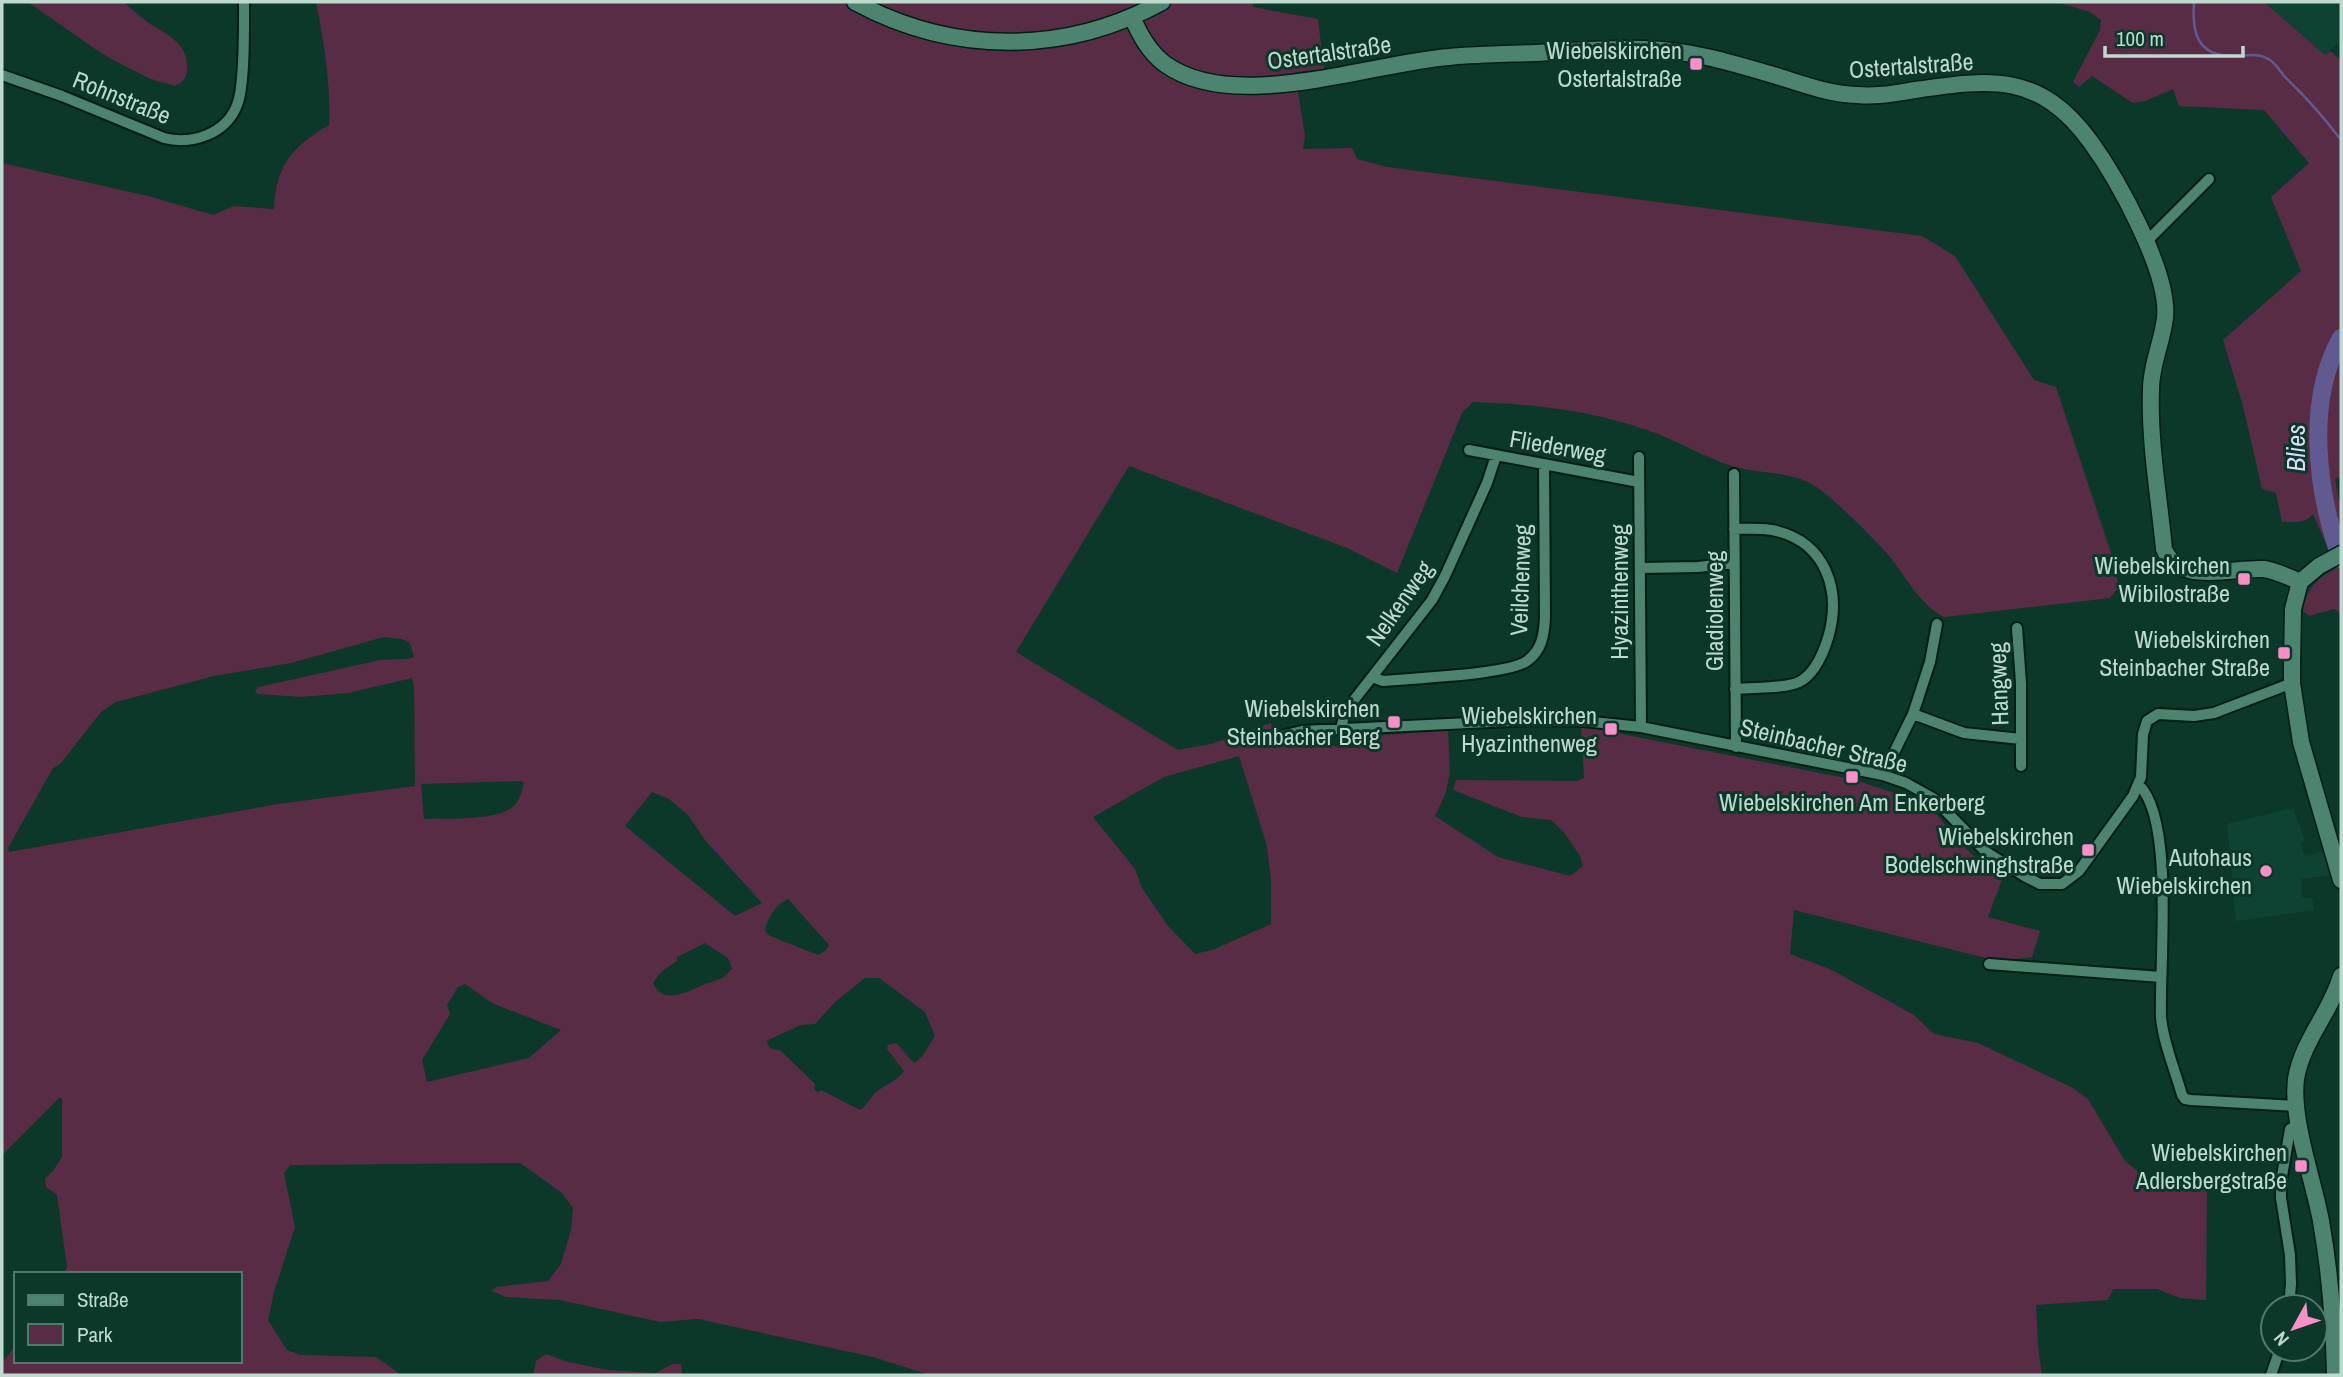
<svg xmlns="http://www.w3.org/2000/svg" width="2343" height="1377" viewBox="0 0 2343 1377" font-family="'Archivo Narrow',sans-serif">
  <rect width="100%" height="100%" fill="#0c382a"/>
  <path fill="#0e4333" d="M2264,2H2341V40L2325,55Z
    M2293,808L2305,840L2301,843L2305,857L2326,850L2333,875L2301,879L2302,897L2312,898L2314,910L2236,921L2227,824Z"/>
  <path fill="#582c44" fill-rule="evenodd" d="M28,2H123C129,7 135,12 141,17C160,33 189,39 187,69C187,78 183,82 175,86L151,79L123,65L101,53Z
    M316,2H1253V7L1318,19L1324,69L1295,72L1305,136L1303,149L1352,148L1357,159L1387,167L1922,236L1955,256L2034,380L2056,387L2111,553L2119,587L2110,598L1944,617C1917,603 1904,572 1884,550C1865,530 1843,508 1822,491C1795,470 1766,475 1735,467C1705,458 1677,440 1647,430C1590,410 1532,404 1473,402L1462,413L1397,573L1347,548L1129,466L1016,652L1178,750L1211,744L1271,723L1276,744L1309,743L1352,748L1370,736L1448,730L1450,773L1445,795L1435,816L1498,857L1570,876L1583,866L1580,856L1563,831L1551,820L1522,817L1453,790L1456,780L1577,781L1584,778L1581,726L1855,780L1928,804L1958,841L1976,858L2004,874L1988,917L2040,931L2032,957L1998,961L1794,910L1790,954L1830,969L1914,1015L1934,1034L1978,1043L2073,1088L2088,1099L2125,1161L2150,1181L2207,1186L2206,1300L2180,1298L2157,1289H2113L2108,1300L2036,1305L2038,1346L2042,1375H930L873,1357L698,1319L660,1322L560,1300L506,1297L492,1291L496,1287L548,1281L561,1264L571,1230L573,1208L562,1193L520,1163L290,1165L284,1173L295,1227L274,1292L268,1320L287,1350L300,1355L376,1357L401,1375H2V1363L16,1345V1361H240V1274H64L67,1267L57,1195L46,1187L45,1179L53,1171L62,1157V1099L60,1097L2,1155V163L152,197L213,215L234,206L274,209C276,165 292,147 329,125C331,83 324,43 316,2ZM384,637L402,639L410,643L414,657L406,659L380,660L259,687L255,691L258,694L301,697L348,693L412,678L414,686L415,786L278,804L9,852L8,848L53,768L60,764L102,711L116,702L214,676L291,663ZM1239,756L1267,846L1271,881V924L1215,949L1195,954L1168,926L1142,888L1135,869L1093,817L1164,777ZM521,781L524,783C522,790 520,798 516,804C501,822 446,818 424,819L421,784ZM652,792L669,799L688,815L705,840L762,903L735,916L625,826ZM788,899L829,945L826,950L818,955L770,936L765,931C768,917 775,905 788,899ZM705,943L728,958L732,968C722,982 717,979 703,985C686,992 664,1006 653,983L661,972L677,961V957ZM865,978H879L925,1012L935,1036L922,1057L914,1063L896,1043L888,1045L887,1049L904,1071C896,1082 886,1084 876,1092C870,1098 867,1105 860,1110L821,1090L818,1093L814,1089L815,1084L781,1051L770,1048L766,1041L801,1025L815,1024L835,1002ZM465,984L494,1004L561,1030L529,1058L427,1082L422,1060L450,1014L447,1005L458,987Z
    M2057,2H2264L2325,55L2330,51L2341,60V476L2335,479L2341,512V539L2327,546L2313,514C2304,524 2295,522 2282,522L2276,493L2262,489L2243,406L2223,340L2301,271L2271,197L2309,163L2264,110L2179,106L2173,89L2145,101L2133,103L2092,76L2079,87L2073,82L2100,30L2101,20L2090,12Z
    M2341,566V613L2334,609L2309,616L2303,611C2306,587 2321,575 2341,566Z
    M546,1354L568,1362L608,1370L656,1373L672,1364H681L682,1375H533L536,1361Z"/>
  <g fill="none" stroke-linecap="round" stroke-linejoin="round">
    <path stroke="#605a90" stroke-width="2.5" d="M2194,2C2192,29 2195,54 2229,56C2243,57 2257,51 2270,60C2276,64 2280,71 2284,76C2305,96 2324,117 2341,140"/>
    <path stroke="#605a90" stroke-width="18" d="M2341,338C2305,402 2317,493 2341,559"/>
    <g stroke="#011e14" stroke-width="14">
      <path id="street" d="M2,75L62,96L164,138C192,145 226,134 237,105C245,86 244,25 244,2
        M2146,242L2209,179
        M1469,450L1639,482
        M1639,457L1641,727
        M1734,474L1736,747
        M1734,529C1747,529 1759,528 1772,530C1826,541 1842,590 1828,638C1823,654 1815,674 1799,682C1784,689 1753,687 1735,689
        M1640,568L1698,567L1734,563
        M2017,628L2021,683V766
        M1372,677L1383,681C1412,678 1508,675 1527,661C1542,650 1544,635 1545,618L1544,464
        M1913,714L1964,733L2021,739
        M1341,729L1344,716L1354,700L1432,600L1445,576L1487,483L1496,456
        M1285,735L1302,731L1533,720L1583,721L1641,727L1883,775L1906,783L1933,798L1986,852L2026,877L2040,884H2062L2079,871L2133,796L2141,777L2143,734L2147,721L2158,714L2194,716L2214,713L2292,683
        M1883,775L1913,714L1930,662L1937,624
        M2139,785C2175,820 2159,965 2161,1017C2163,1042 2175,1070 2182,1095L2185,1099L2191,1100L2296,1106
        M1989,964L2161,977
        M2289,1307L2291,1284L2290,1255L2281,1198V1182L2290,1129L2299,1124
        M2271,1375L2280,1349"/>
    </g>
    <g stroke="#011e14" stroke-width="19">
      <path id="secondary" d="M855,2C953,55 1065,55 1162,2
        M1132,17C1140,35 1149,52 1165,64C1234,114 1371,63 1449,57C1478,54 1507,54 1536,53C1572,51 1609,48 1645,49C1692,50 1736,64 1780,77C1805,85 1830,94 1857,95C1877,97 1896,93 1915,90C1991,79 2039,72 2090,141C2117,178 2170,273 2165,318C2162,343 2151,365 2151,389C2149,442 2159,496 2164,549C2179,586 2233,567 2264,569C2277,571 2289,577 2300,582
        M2341,554L2319,566L2300,582L2293,609L2292,663V683L2301,742L2341,880
        M2335,1375C2334,1323 2330,1272 2321,1221C2313,1179 2291,1119 2296,1079C2302,1041 2331,1012 2341,976"/>
    </g>
    <use href="#street" stroke="#4d846f" stroke-width="10"/>
    <use href="#secondary" stroke="#4d846f" stroke-width="16"/>
  </g>
  <g fill="#f98fc8" stroke="#0c382a" stroke-width="2.5">
    <rect x="1689" y="57" width="14" height="14" rx="3.5"/>
    <rect x="2237" y="572" width="14" height="14" rx="3.5"/>
    <rect x="2277" y="646" width="14" height="14" rx="3.5"/>
    <rect x="1387" y="715" width="14" height="14" rx="3.5"/>
    <rect x="1604" y="722" width="14" height="14" rx="3.5"/>
    <rect x="1845" y="770" width="14" height="14" rx="3.5"/>
    <rect x="2081" y="843" width="14" height="14" rx="3.5"/>
    <circle cx="2266" cy="871" r="7"/>
    <rect x="2294" y="1159" width="14" height="14" rx="3.5"/>
  </g>
  <g text-anchor="middle" dominant-baseline="central" stroke-width="6" stroke-linejoin="round" paint-order="stroke">
    <g font-size="24" fill="#bedace" stroke="#0c382a" text-anchor="end">
      <text x="1682" y="50">Wiebelskirchen<tspan x="1682" dy="28">Ostertalstraße</tspan></text>
      <text x="2230" y="565">Wiebelskirchen<tspan x="2230" dy="28">Wibilostraße</tspan></text>
      <text x="2270" y="639">Wiebelskirchen<tspan x="2270" dy="28">Steinbacher Straße</tspan></text>
      <text x="1380" y="708">Wiebelskirchen<tspan x="1380" dy="28">Steinbacher Berg</tspan></text>
      <text x="1597" y="715">Wiebelskirchen<tspan x="1597" dy="28">Hyazinthenweg</tspan></text>
      <text x="1852" y="802" text-anchor="middle">Wiebelskirchen Am Enkerberg</text>
      <text x="2074" y="836">Wiebelskirchen<tspan x="2074" dy="28">Bodelschwinghstraße</tspan></text>
      <text x="2252" y="857">Autohaus<tspan x="2252" dy="28">Wiebelskirchen</tspan></text>
      <text x="2287" y="1152">Wiebelskirchen<tspan x="2287" dy="28">Adlersbergstraße</tspan></text>
    </g>
    <g font-size="24" fill="#bedace" stroke="#0c382a">
      <text transform="translate(1329 52) rotate(-8)">Ostertalstraße</text>
      <text transform="translate(1911 65) rotate(-4)">Ostertalstraße</text>
      <text transform="translate(122 97) rotate(22)">Rohnstraße</text>
      <text transform="translate(1558 446) rotate(10)">Fliederweg</text>
      <text transform="translate(1520 580) rotate(-88)">Veilchenweg</text>
      <text transform="translate(1619 592) rotate(-90)">Hyazinthenweg</text>
      <text transform="translate(1399 603) rotate(-55)">Nelkenweg</text>
      <text transform="translate(1714 611) rotate(-90)">Gladiolenweg</text>
      <text transform="translate(1998 684) rotate(-92)">Hangweg</text>
      <text transform="translate(1824 745) rotate(13)">Steinbacher Straße</text>
    </g>
    <g font-size="26" font-style="italic" fill="#dbdafb" stroke="#0c382a">
      <text transform="translate(2295 448) rotate(-90)">Blies</text>
    </g>
  </g>
  <rect width="2343" height="1377" fill="none" stroke="#bedace" stroke-width="7"/>
  <rect x="14" y="1272" width="228" height="91" fill="#0c382a" stroke="#53796c" stroke-width="2"/>
  <rect x="28" y="1295" width="35" height="10" fill="#4d846f" stroke="#53796c" stroke-width="2"/>
  <text x="77" y="1307" font-size="21" fill="#bedace">Straße</text>
  <rect x="28" y="1324" width="35" height="21" fill="#582c44" stroke="#53796c" stroke-width="2"/>
  <text x="77" y="1342" font-size="21" fill="#bedace">Park</text>
  <g transform="translate(2294 1328) rotate(230)"><circle r="33" fill="#0c382a" stroke="#53796c" stroke-width="2"/>
  <path d="M0-5L12 26L0 18L-12 26Z" fill="#f98fc8"/>
  <text y="-10" font-size="19" font-weight="bold" text-anchor="middle" fill="#bedace">N</text>
  </g>
  <path d="M2105 46v10h138v-10" fill="none" stroke="#bedace" stroke-width="3.5"/>
  <text x="2116" y="46" font-size="21" fill="#bedace" stroke="#0c382a" stroke-width="5" paint-order="stroke">100 m</text>
</svg>
